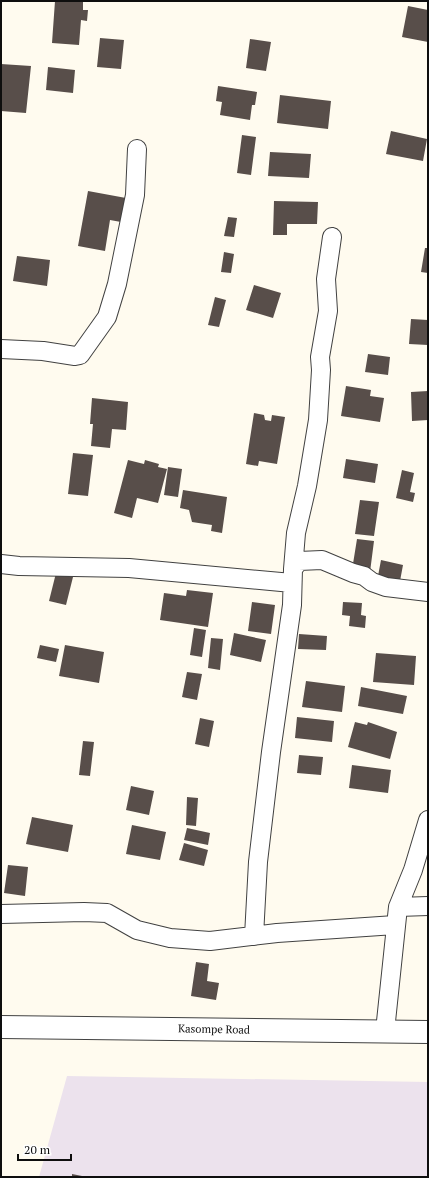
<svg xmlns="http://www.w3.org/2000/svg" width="429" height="1178" viewBox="0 0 429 1178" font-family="'PT Serif',serif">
  <rect width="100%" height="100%" fill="#fffbef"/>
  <path fill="#ece2ed" d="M67,1076L428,1082V1177H39Z"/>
  <path fill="#584e4a" d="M55,1H83V10H88L87,21L81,20L79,45L52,43Z
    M408,6L428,10V42L402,37Z
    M100,38L124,40L121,69L97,67Z
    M250,39L271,42L266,71L246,68Z
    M1,64L31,66L26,113L1,111Z
    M48,67L75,70L73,93L46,90Z
    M218,86L257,92L255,105H252L250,120L220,115L222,102L216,101Z
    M280,95L331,101L328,129L277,123Z
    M391,131L427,139L423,161L386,154Z
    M242,135L256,137L251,175L237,173Z
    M270,152L311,154L309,178L268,176Z
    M88,191L126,198L121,222L110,220L105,251L78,246Z
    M274,201L318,202L317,224H287V235H273Z
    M228,217L237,218L234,237L224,236Z
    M425,248H428V273L421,272Z
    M224,252L234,254L231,273L221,272Z
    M17,256L50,260L47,286L13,281Z
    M254,285L281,293L273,318L246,310Z
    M215,297L226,300L219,327L208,325Z
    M411,319L428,320V345L409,344Z
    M368,354L390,357L388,375L365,372Z
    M346,386L371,390L370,396L384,398L380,422L341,416Z
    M428,391V420L412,421L411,392Z
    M92,398L128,402L126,430L112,429L110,448L91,446L93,424H90Z
    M254,413L264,415L265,420L271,421L272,415L285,417L277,464L259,461L258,466L246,464Z
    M73,453L93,455L88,496L68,494Z
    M346,459L378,464L375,483L343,478Z
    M128,460L144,464L145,460L159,464L158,467L167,469L158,503L137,498L132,518L114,513Z
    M168,467L182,469L178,497L164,495Z
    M402,470L414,473L410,492L415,493L413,502L396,498Z
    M183,490L227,497L222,533L211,531L212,525L192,522L189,510L180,508Z
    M360,500L379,502L374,536L355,534Z
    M357,539L374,541L370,572L352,570Z
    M381,560L403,565L400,581L378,576Z
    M56,573L73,577L66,605L49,601Z
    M187,590L213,593L208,627L160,620L164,593L186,596Z
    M252,602L275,605L271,634L248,631Z
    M343,602L362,603L361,615L366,616L365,628L349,626L350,616L342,615Z
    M194,628L206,630L202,657L190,655Z
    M234,633L266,640L261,662L230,655Z
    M299,634L327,636L326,650L298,649Z
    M211,638L223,639L220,670L208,668Z
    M40,645L59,649L56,662L37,658Z
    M65,645L104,652L99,683L59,676Z
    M376,653L416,656L414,685L373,682Z
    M187,672L202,674L197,700L182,697Z
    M306,681L345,686L342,712L302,707Z
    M361,687L407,696L403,714L358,706Z
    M297,717L334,721L332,742L295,738Z
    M200,718L214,721L209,747L195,744Z
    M355,722L367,725L368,722L397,732L390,759L348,747Z
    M83,741L94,742L90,776L79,775Z
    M299,755L323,757L321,775L297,773Z
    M352,765L391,770L388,793L349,788Z
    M131,786L154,791L149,815L126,810Z
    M187,797L198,798L196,826L186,825Z
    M32,817L73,825L68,852L26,844Z
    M132,825L166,832L160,860L126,854Z
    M187,828L210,833L208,845L184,840Z
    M184,843L208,850L204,866L179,860Z
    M8,865L28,867L25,896L4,893Z
    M196,962L209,964L207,981L219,983L216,1000L191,996Z
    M72,1174L82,1176V1177H72Z"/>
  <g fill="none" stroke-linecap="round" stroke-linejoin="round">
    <g stroke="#414141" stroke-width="20">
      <path id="minor" d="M1,349L43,351L75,356L80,355L107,317L117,284L135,195L137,149
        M1,564L19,566L129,568L292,583
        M293,569L296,533L307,486L318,420L321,370L320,357L328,311L326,279L332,237
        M398,907L428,906
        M1,914L84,912L107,913L137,930L170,938L210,941L277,933L395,925
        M254,936L258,862L271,752L292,605L293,569L299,561L322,560L353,573L364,576L372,582L386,587L428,592
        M385,1031L398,907L413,870L428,820"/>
    </g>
    <g stroke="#414141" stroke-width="24">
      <path id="tertiary" d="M1,1027L428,1032"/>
    </g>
    <use href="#minor" stroke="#fff" stroke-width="18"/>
    <use href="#tertiary" stroke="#fff" stroke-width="22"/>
  </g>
  <g text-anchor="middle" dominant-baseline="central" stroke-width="4" stroke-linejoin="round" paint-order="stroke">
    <g font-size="11" fill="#0e0e0e" stroke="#fff">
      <text transform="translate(214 1029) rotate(1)">Kasompe Road</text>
    </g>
  </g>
  <rect width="429" height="1178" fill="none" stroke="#0e0e0e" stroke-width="4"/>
  <path d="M18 1154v6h53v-6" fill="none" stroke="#0e0e0e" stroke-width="2"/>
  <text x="24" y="1154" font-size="12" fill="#0e0e0e" stroke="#ffffff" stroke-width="3" paint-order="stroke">20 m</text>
</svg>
